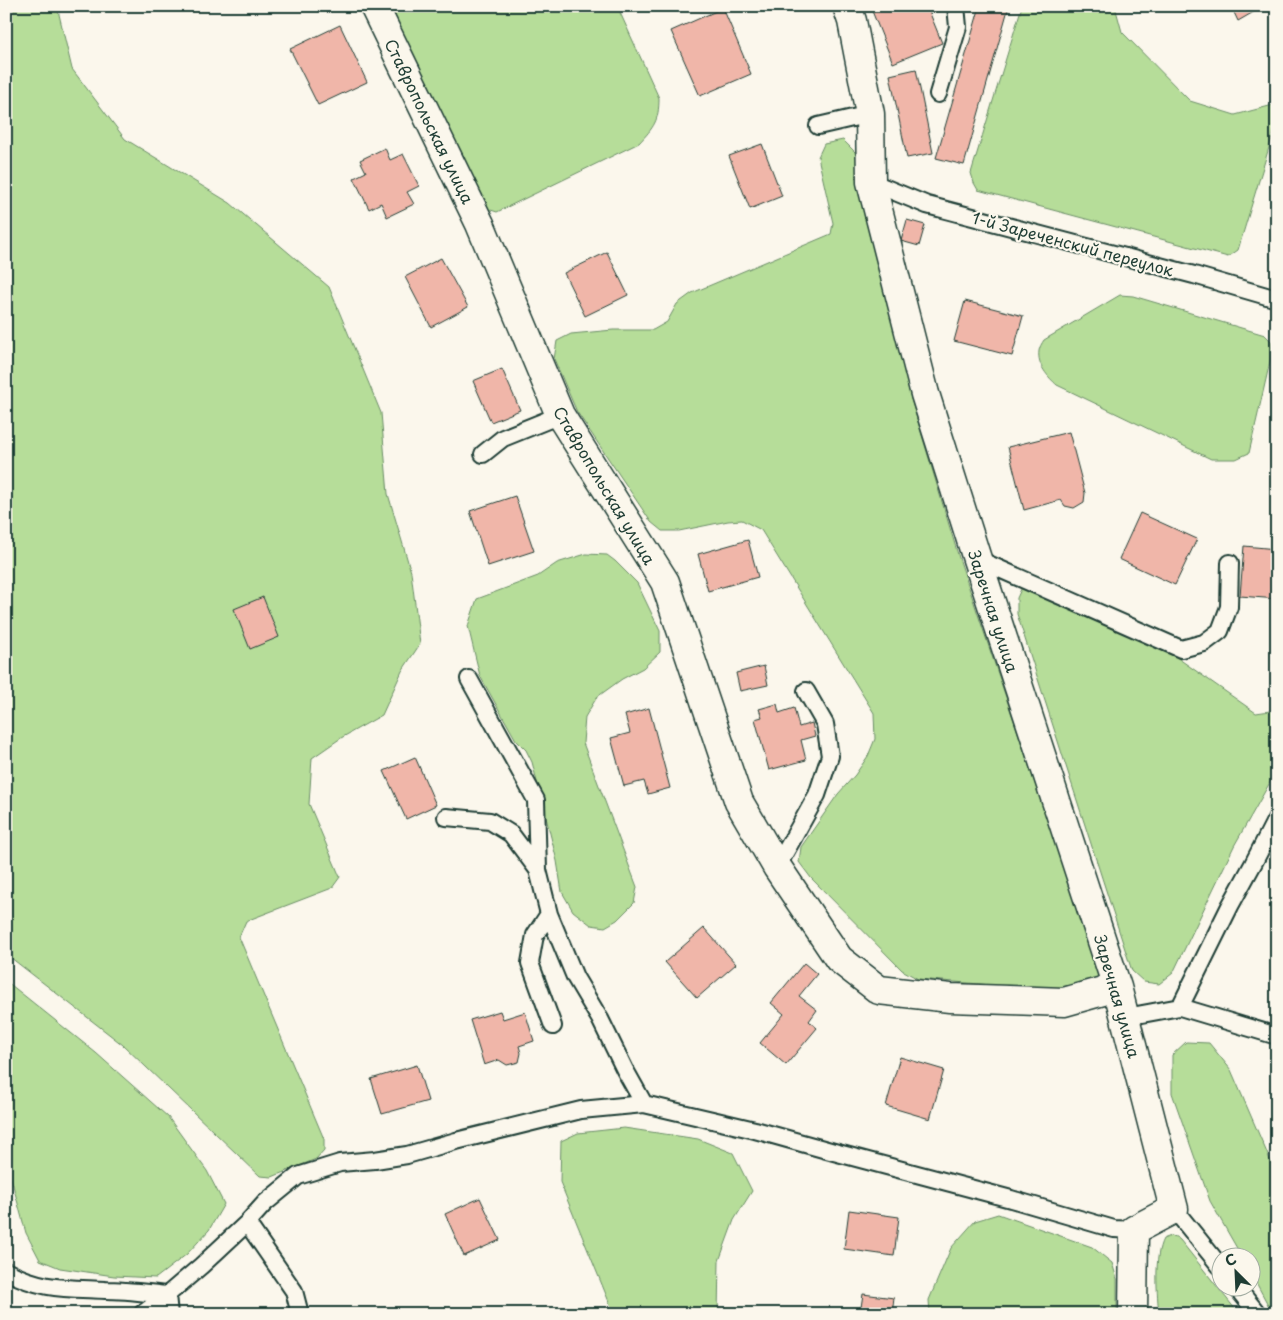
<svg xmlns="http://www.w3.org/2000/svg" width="1283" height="1320" viewBox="0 0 1283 1320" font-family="'Playpen Sans',sans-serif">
  <rect width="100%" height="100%" fill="#fbf7ec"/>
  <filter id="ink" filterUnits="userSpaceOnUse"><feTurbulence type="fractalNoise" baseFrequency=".02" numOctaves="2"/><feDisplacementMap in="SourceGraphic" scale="10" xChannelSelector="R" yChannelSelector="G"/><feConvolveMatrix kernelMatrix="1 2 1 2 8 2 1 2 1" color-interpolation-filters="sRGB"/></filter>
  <g filter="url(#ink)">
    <path fill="#b6dd99" stroke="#6a8d66" d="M6,6H57L72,69L125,139L230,203L329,287L381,413L388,494L411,572L420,644L402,671L382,715L341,738L312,758L309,804L340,877L332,888L246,921L239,937L324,1139V1150L316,1159L272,1177L260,1176L123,1045L6,954Z
      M388,6H617L659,98C659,121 654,127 639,143L497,212L488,209Z
      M1022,6H1117L1116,10L1122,32L1190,101L1235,115L1277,104V121L1238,250L1228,257L978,190L974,183L971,173Z
      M843,140L855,152L911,399L959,558L1099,973L1095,981L1066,989L1004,986L918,979L902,970L811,878L799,862L801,847L838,794L855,775L868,756L875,739L874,713L761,530L742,520L728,521L679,531H662L651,522L577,412L554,359L557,341L571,334L613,330H653L667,322L677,304L692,293L831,234L833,223L818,157L824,144Z
      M1120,295L1133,296L1265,335L1271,341L1272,353L1249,453L1236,459H1211L1057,385C1048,377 1037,365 1039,351C1039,348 1042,343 1044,340Z
      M586,554L607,555L615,561L637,583L660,631V652L643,668L622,679L597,697L585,717L583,743L637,887L634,903L617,920L605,927L591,925L573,911L562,892L557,861L532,762L526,750L516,740L480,676L468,626L477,599L538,576L557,563Z
      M1022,587L1152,640L1256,713L1277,710V770L1234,846L1173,973L1159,984L1144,982L1132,971L1017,614V598Z
      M6,981L96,1053L168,1117L207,1171L224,1204L209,1230L187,1254L156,1278L114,1276L60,1268L40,1260L26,1233L11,1178L6,1174Z
      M1186,1042L1209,1043L1231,1070L1277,1176V1314H1273L1251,1273L1250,1258L1242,1257L1210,1201L1172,1093V1055Z
      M624,1128L698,1139L733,1153L752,1191L734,1220L719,1261L718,1314H614L560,1182L561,1141L578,1133Z
      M998,1214L1092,1247L1112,1263L1117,1279V1314H930L929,1300L951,1248L975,1221Z
      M1171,1236L1176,1237L1180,1240L1239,1314H1159C1157,1294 1154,1256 1163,1239Z"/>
    <path fill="#f0b6a9" stroke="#1f3d34" d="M870,6H927L942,43L893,63Z
      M980,6H1009L964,165L936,158Z
      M1231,6H1264L1238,21Z
      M723,8L751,74L700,96L671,31Z
      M340,25L367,82L318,105L290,49Z
      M916,69L933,153L907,158L890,75Z
      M762,144L782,196L750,209L729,156Z
      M385,148L390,160L403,154L419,186L407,192L414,204L387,217L381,203L369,209L354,178L366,172L360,160Z
      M907,220L925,225L919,246L901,241Z
      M607,252L628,295L585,316L564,273Z
      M441,258L468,307L431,327L405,277Z
      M965,301L1023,316L1012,356L954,341Z
      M502,369L520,410L491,422L473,381Z
      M1069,432L1085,493L1084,502L1074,508L1065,506L1061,500L1024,510L1008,447Z
      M515,496L534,551L488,566L470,511Z
      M1140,513L1197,539L1175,585L1119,559Z
      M748,540L758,577L708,591L698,554Z
      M1244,546L1277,549V599L1240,596Z
      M263,597L279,637L250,649L234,609Z
      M764,666L768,685L740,691L736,673Z
      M777,704L779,713L794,708L799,727L812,723L815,736L801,740L806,760L769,770L755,719L762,717L759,709Z
      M649,708L670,788L648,794L644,781L624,786L611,738L630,733L625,715Z
      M415,757L436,805L406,819L384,771Z
      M704,928L736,964L697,998L665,962Z
      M804,963L817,974L799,996L817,1010L809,1021L817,1028L786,1065L760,1043L784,1014L771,1003Z
      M500,1011L503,1019L525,1012L534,1041L519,1046L521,1053L519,1062L507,1065L499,1060L484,1065L470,1020Z
      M900,1057L944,1070L930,1119L886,1106Z
      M417,1065L428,1101L382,1114L371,1079Z
      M480,1198L500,1240L464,1256L445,1214Z
      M849,1210L899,1217L894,1256L844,1249Z
      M863,1294L894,1298L892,1314H860Z"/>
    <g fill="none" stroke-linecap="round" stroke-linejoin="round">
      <g stroke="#1f3d34" stroke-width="20">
        <path id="lane" d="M938,94L958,27L956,6
          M818,126L870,114
          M871,182L927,205L1194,275L1277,299
          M483,454L503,438L560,415
          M977,559L1181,649L1204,643L1220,631L1229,607L1230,563
          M469,679L536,800L538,870L549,914L575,977L600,1019L625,1070L644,1104
          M446,817L490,821L511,834L538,870
          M777,867L817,795L830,756L825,724L806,691
          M549,914L535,935L530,963L553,1026
          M1180,1007L1277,1036
          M1126,1017L1180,1007L1230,906L1253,864L1277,817
          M1174,1209L1220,1266
          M247,1223L294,1291L300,1314
          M6,1271C41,1290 67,1288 105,1290C126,1290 147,1293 167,1295L169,1314
          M1237,1288L1258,1314
          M142,1314L167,1295L201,1266L247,1223L265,1203L298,1176L340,1163L375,1160L407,1155L456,1141L581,1110L644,1104L755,1130L834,1152L1011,1199L1114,1229L1134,1230"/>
      </g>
      <g stroke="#1f3d34" stroke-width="31">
        <path id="street" d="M374,6L480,224L560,415L665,582L739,802L777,867L839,959L879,990L950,998L1064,1002L1117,987
          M847,6L852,21L870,114L871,182L925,394L977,559L1117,987L1174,1209L1134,1230L1133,1314"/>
      </g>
      <use href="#lane" stroke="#fbf7ec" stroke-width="16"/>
      <use href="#street" stroke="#fbf7ec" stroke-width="28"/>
    </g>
  </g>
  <g text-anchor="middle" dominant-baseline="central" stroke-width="4.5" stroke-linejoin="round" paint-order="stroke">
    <g font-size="16" fill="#1f3d34" stroke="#fbf7ec">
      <text transform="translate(430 121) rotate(64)">Ставропольская улица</text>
      <text transform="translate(1073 243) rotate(15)">1-й Зареченский переулок</text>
      <text transform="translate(605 485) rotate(59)">Ставропольская улица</text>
      <text transform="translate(994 611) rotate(72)">Заречная улица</text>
      <text transform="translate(1118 996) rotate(74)">Заречная улица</text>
    </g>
  </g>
  <rect width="1283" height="1320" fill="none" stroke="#fbf7ec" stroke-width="25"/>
  <rect x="12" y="12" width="1258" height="1295" fill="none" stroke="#1f3d34" stroke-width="2" filter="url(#ink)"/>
  <g transform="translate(1236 1272) rotate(336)"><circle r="24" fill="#fbf7ec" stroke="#a3ada2"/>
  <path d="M0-4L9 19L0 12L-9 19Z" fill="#1f3d34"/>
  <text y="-8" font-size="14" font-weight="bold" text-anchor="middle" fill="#1f3d34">С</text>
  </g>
</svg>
